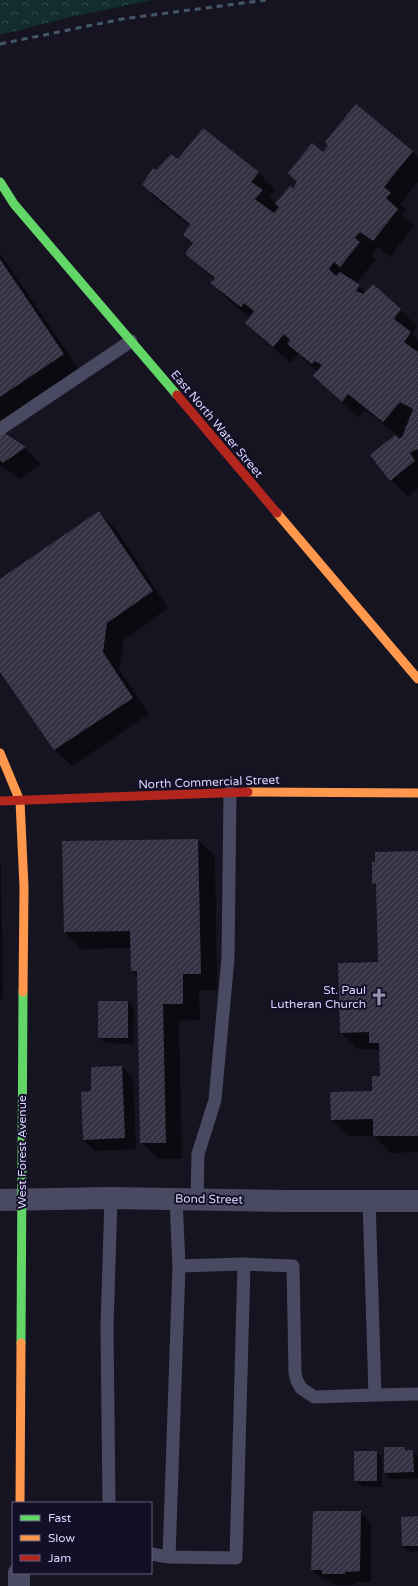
<svg xmlns="http://www.w3.org/2000/svg" width="418" height="1586" viewBox="0 0 418 1586" font-family="'Varela Round',sans-serif">
  <defs>
    <pattern id="forest-crowns" width="20" height="18" patternUnits="userSpaceOnUse"><rect width="20" height="18" fill="#132c2d"/><path d="M2 6a3 3 0 1 1 6 0M12 15a3 3 0 1 1 6 0" fill="none" stroke="#354a4c"/></pattern>
    <pattern id="building-hatch" width="6" height="6" patternUnits="userSpaceOnUse"><rect width="6" height="6" fill="#343243"/><path d="M-1 1l2-2M0 6l6-6M5 7l2-2" fill="none" stroke="#514f5f"/></pattern>
  </defs>
  <rect width="100%" height="100%" fill="#161421"/>
  <path fill="url(#forest-crowns)" d="M0,0H152L71,17L0,35Z"/>
  <path fill="#0007" fill-rule="evenodd" d="M356,105L418,157V182L400,204L407,210L402,215L414,226L390,257L378,247L372,255L376,259L356,284L366,293L400,310L417,326L412,334L418,341V488L408,497L391,480L371,455L401,438L365,410L359,418L314,376L318,372L298,354L291,363L263,340L246,323L250,318L228,300L212,283L214,280L186,254L193,244L184,235L190,226L159,201L143,185L156,171L178,161L203,129L259,173L275,190L269,197L276,204L293,189L324,153ZM351,278L357,282L356,284L350,280Z
    M0,253L80,371L0,425Z
    M0,431L25,448L41,464L20,479L0,465Z
    M99,513L116,529L168,608L124,640L119,669L149,714L72,766L55,750L0,670V580Z
    M198,840L215,856L217,990H199L200,1020L179,1021L182,1159H158L141,1142L138,977L132,971L131,948L81,949L65,932L63,842Z
    M418,852V1152L391,1153L374,1136H349L332,1119L373,1092L381,1077L380,1053L376,1049H357L341,1032L379,963L378,888L373,883Z
    M0,864L1,865L3,999H0Z
    M128,1002L134,1008L133,1044L105,1043L99,1037Z
    M122,1067L133,1078L136,1149L95,1151L84,1140L92,1092Z
    M404,1448L408,1451H413L418,1457V1478L391,1479L385,1473Z
    M376,1452L382,1457V1487L361,1486L355,1481Z
    M360,1512L371,1523V1582H355L356,1585H334L329,1580H323L312,1569Z
    M418,1517V1551L409,1552L403,1546L402,1518Z"/>
  <path fill="url(#building-hatch)" d="M356,104L413,151L384,187L391,193L386,198L398,209L373,241L360,232L355,238L360,242L340,267L334,262L329,269L336,276L340,272L360,285L356,291L363,294L373,284L401,309L394,319L411,332L404,342L418,352V450L416,449L410,453L415,461L390,481L370,455L395,435L399,439L402,437L413,409L400,402L383,422L348,394L342,402L313,376L322,365L315,361L312,364L287,344L290,340L284,334L273,347L245,323L254,311L244,303L241,307L210,283L215,278L185,254L193,243L183,235L190,224L142,185L153,168L156,170L171,154L178,159L203,128L259,172L251,182L263,190L255,199L274,213L279,207L275,204L290,186L293,188L297,182L288,173L312,143L323,152L328,146L325,142Z
    M0,259L64,354L0,397Z
    M0,430L26,447L3,463L0,460Z
    M99,511L153,591L107,623L103,652L133,698L54,750L0,672V579Z
    M198,839L201,974H183V1004H163L166,1143H140L137,971H131L130,931L64,932L62,841Z
    M418,851V1136H373V1119L331,1120L330,1092L372,1091V1076H380L379,1043H369V1032L340,1033L338,963L378,962L376,884H372V862H375V852Z
    M98,1001H128V1038H98Z
    M122,1066L125,1138L83,1140L81,1092L91,1091V1067Z
    M384,1447H405V1450H413L414,1472L384,1473Z
    M354,1451H377V1481H354Z
    M313,1511H361L360,1571L345,1572V1574H322V1570H311Z
    M418,1516V1546H402L401,1517Z"/>
  <g fill="none" stroke-linecap="round" stroke-linejoin="round">
    <path stroke="#4a4962" stroke-width="13" d="M0,429L131,341
      M176,1199L179,1266L244,1264L293,1266L295,1373L297,1381L301,1388L314,1397L375,1395
      M197,1199L198,1154L215,1100L228,958L230,792
      M369,1200L375,1395L418,1394
      M109,1503L107,1327L111,1198
      M151,1554L169,1557L179,1266
      M169,1557L236,1558L244,1264"/>
    <path stroke="#4a4962" stroke-width="22" d="M0,1200L111,1198L288,1201H418
      M19,1586V1573"/>
    <path stroke="#63d668" stroke-width="9" d="M0,182L14,204L177,395
      M21,1343L23,992"/>
    <path stroke="#ff974d" stroke-width="9" d="M277,513L418,679
      M0,753L20,801L24,887L23,992
      M248,792L418,793
      M20,1503L21,1343"/>
    <path stroke="#b3261e" stroke-width="9" d="M177,395L277,513
      M0,801L248,792"/>
    <path stroke="#43596b" stroke-width="3" stroke-dasharray="6 5" stroke-linecap="butt" d="M0,44L122,19L266,0"/>
  </g>
  <defs>
    <g id="church-bare" transform="scale(1.38)"><path d="M-1.2-6h2.4v3.5h3.3v2.4h-3.3V6h-2.4V-.1h-3.3v-2.4h3.3Z" fill="#9591b1" stroke="#130f26" stroke-width="2.5" paint-order="stroke"/></g>
  </defs>
  <g fill-rule="evenodd">
    <use href="#church-bare" x="379" y="997"/>
  </g>
  <g text-anchor="middle" dominant-baseline="central" stroke-width="4" stroke-linejoin="round" paint-order="stroke">
    <g font-size="12" fill="#d9d4ff" stroke="#130f26">
      <text transform="translate(217 424) rotate(50)">East North Water Street</text>
      <text transform="translate(209 782) rotate(-2)">North Commercial Street</text>
      <text transform="translate(22 1152) rotate(-90)">West Forest Avenue</text>
      <text transform="translate(209 1199) rotate(1)">Bond Street</text>
    </g>
    <g font-size="12" fill="#d9d4ff" stroke="#130f26" text-anchor="end">
      <text x="366" y="990">St. Paul<tspan x="366" dy="14">Lutheran Church</tspan></text>
    </g>
  </g>
  <rect x="12" y="1502" width="140" height="72" fill="#130f26" stroke="#625e7d"/>
  <rect x="20" y="1515" width="20" height="6" fill="#63d668" stroke="#625e7d"/>
  <text x="48" y="1522" font-size="12" fill="#d9d4ff">Fast</text>
  <rect x="20" y="1535" width="20" height="6" fill="#ff974d" stroke="#625e7d"/>
  <text x="48" y="1542" font-size="12" fill="#d9d4ff">Slow</text>
  <rect x="20" y="1555" width="20" height="6" fill="#b3261e" stroke="#625e7d"/>
  <text x="48" y="1562" font-size="12" fill="#d9d4ff">Jam</text>
</svg>
